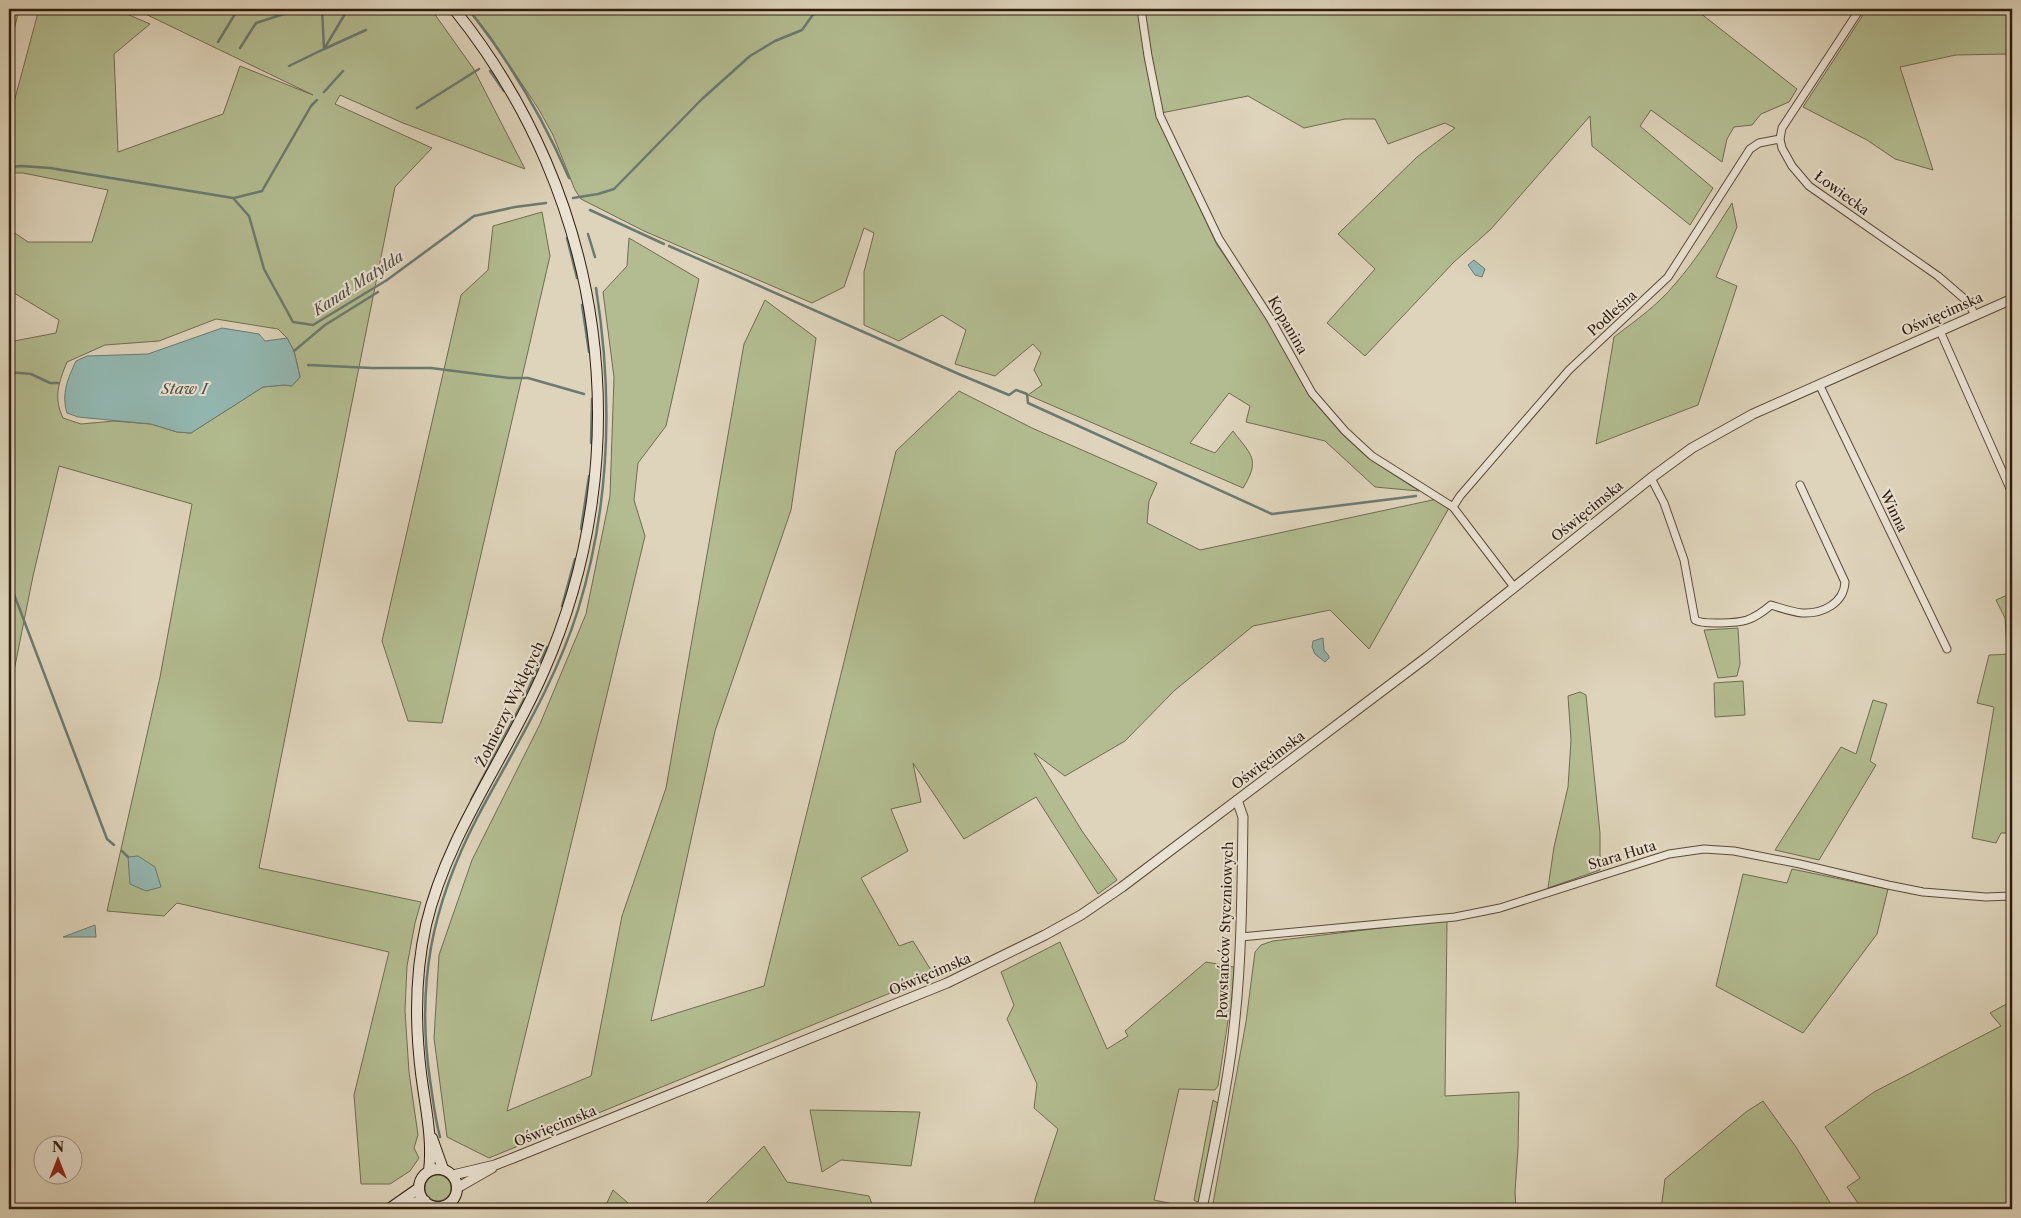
<svg xmlns="http://www.w3.org/2000/svg" width="2021" height="1218" viewBox="0 0 2021 1218" font-family="'Libre Caslon Text',serif">
  <rect width="100%" height="100%" fill="#ded4bb"/>
  <filter id="stains"><feTurbulence type="fractalNoise" baseFrequency=".004" numOctaves="4"/><feColorMatrix values="0 0 0 0 .2 0 0 0 0 .09 0 0 0 0 .02 0 0 0 .5 -.17"/></filter>
  <radialGradient id="worn" r=".72"><stop offset=".6" stop-color="#630" stop-opacity="0"/><stop offset="1" stop-color="#630" stop-opacity=".3"/></radialGradient>
  <path fill="#b2bc90" stroke="#706c4f" fill-rule="evenodd" d="M9,9H19L9,52Z
    M39,9H115L150,24L114,54L118,152L223,114L240,66L313,95L135,9H431L473,68L525,169L403,123L340,95L335,104L432,148L395,187L259,868L421,902L415,923L407,966L405,1011L409,1072L418,1135L414,1148L419,1158L410,1171L390,1184H361L354,1095L389,952L177,903L164,916L107,911L160,677L192,504L59,466L33,576L9,696V342L56,333L59,320L9,290V229L28,242H92L108,190L23,173H9V116L10,117ZM216,319L278,329L287,338L294,351L300,377L292,386L284,385L263,387L191,433L177,432L151,424L114,421L81,424L63,418C53,397 59,382 67,362L105,345L159,341Z
    M469,9H1138L1141,33V9H1695L1797,89L1789,102L1761,114L1752,125L1734,127L1727,139L1722,162L1651,110L1640,126L1713,188L1690,225L1592,146L1590,116L1491,229L1454,262L1365,356L1327,323L1375,269L1338,234L1417,157L1455,128L1445,123L1388,144L1375,119H1345L1304,128L1248,96L1156,114L1217,245L1266,316L1310,397L1343,435L1368,458L1419,491L1375,487L1325,441L1246,422L1250,406L1229,393L1190,443L1215,453L1233,431C1251,455 1261,459 1243,488L1028,395L1042,385L1034,370L1041,353L1033,344L995,376L955,364L966,330L942,315L899,341L864,325V272L874,233L864,228L844,287L812,303L644,231L581,199L575,190L553,135L538,108L490,36Z
    M1867,9H2012V55L2007,54L1956,55L1900,67L1933,170L1895,159L1867,140L1803,107Z
    M1732,203L1737,227L1716,277L1737,286L1698,405L1596,444L1614,337C1635,321 1658,305 1675,284C1697,259 1714,231 1732,203Z
    M542,212L550,256L442,723L408,721L382,641L461,295L488,270L493,226Z
    M629,238L699,279L666,426L638,463L634,500L645,536L507,1111L591,1076L622,916L666,788L744,344L765,300L816,338L791,510L715,731L651,1021L764,986L896,451L959,391L1032,428L1157,483L1149,501L1147,523L1200,550L1437,499L1449,508L1369,649L1330,610L1253,626L1174,691L1125,741L1065,776L1034,753L1082,831L1117,880L1098,894L1036,797L964,839L913,763L921,802L891,809L908,851L861,878L899,946L913,941L934,975L489,1158L447,1137L434,1038L439,955L472,860L540,724L586,614L610,496L614,377L603,292L627,266Z
    M2012,593V649H2007L2005,618L1996,600Z
    M1738,628L1740,664L1737,676L1718,678L1704,630Z
    M2012,654V781L2008,783L2012,791V833H2001L1996,843L1972,838L1994,707L1977,703L1989,655Z
    M1743,681L1745,715L1715,717L1714,683Z
    M1580,692L1586,695L1600,833V870L1548,888L1554,847L1568,787L1571,740L1568,696Z
    M1873,700L1887,704L1870,761L1876,765L1819,860L1775,850L1841,747L1856,754Z
    M1792,869L1888,889L1877,934L1803,1033L1716,986L1743,874L1787,883Z
    M1447,920L1445,1096L1519,1092L1518,1149L1515,1192L1516,1209H1212L1246,1022L1255,952L1261,945L1273,941Z
    M1060,942L1107,1049L1128,1036L1125,1031L1206,962L1234,967L1231,1013L1229,1014L1218,1086L1215,1090L1179,1089L1154,1200L1188,1207L1189,1209H1034L1035,1199L1058,1129L1034,1108L1037,1084L1007,1019L1014,1005L1001,972Z
    M2012,1001V1209H1862L1847,1187L1860,1178L1825,1127L1874,1092L2001,1026L1990,1013Z
    M1213,1100L1219,1104L1199,1201L1197,1202L1194,1200Z
    M1763,1101L1796,1147L1834,1209H1661L1665,1179L1746,1112Z
    M810,1110L920,1112L911,1166L841,1160L822,1172Z
    M764,1146L787,1182L869,1196L874,1209H700Z
    M425 1188a13 13 0 1 1 26 0a13 13 0 1 1-26 0Z
    M613,1190L635,1209H604Z"/>
  <path fill="#93b8b2" stroke="#6b7a70" d="M1561,9H1617L1570,14Z
    M1474,260L1485,269L1482,277L1475,275L1468,265Z
    M222,328L259,334L265,341L287,338L294,351L300,377L292,386L284,385L263,387L191,433L177,432L151,424L78,417L67,413C61,394 68,378 76,361L87,356L148,354Z
    M1323,638L1324,650L1329,656V658L1325,662L1315,654L1312,647L1313,641Z
    M138,856L155,867L161,887L146,891L130,884L128,857Z
    M95,925L96,937H63Z"/>
  <g fill="none" stroke-linecap="round" stroke-linejoin="round">
    <path stroke="#6b7a70" stroke-width="2.5" d="M322,9L324,49L366,30
      M447,9L451,14
      M468,9C509,60 543,118 569,178
      M879,9L883,11
      M218,42L238,9
      M240,48L256,23L299,9
      M289,66L324,49L348,9
      M490,71L504,91
      M324,92L343,71
      M417,108L479,69
      M9,167L21,166L50,168L233,198L249,216L264,269L293,322L313,325L387,280L474,216L515,207L546,203
      M234,198L262,191L311,106L317,100
      M573,198L598,194L614,189L702,99L750,56L775,41L802,30L817,9
      M590,210L664,244
      M588,234L595,257
      M567,238L577,278
      M669,246L961,375L1009,395L1016,390L1027,394L1028,403L1272,514L1416,496
      M582,305L589,352
      M294,351L325,325L378,292
      M308,365L372,368H431L509,378H528L584,394
      M9,372L31,374L50,383H58
      M591,443L592,399
      M581,529L589,476
      M9,581L107,839L114,845
      M562,606L575,559
      M471,800L523,701L547,647
      M122,851L128,857
      M440,1137C435,1119 433,1099 430,1080C416,983 432,905 477,818C513,750 555,684 578,610C610,506 613,395 596,288"/>
    <g stroke="#5b4a39" stroke-width="9">
      <path id="minor" d="M1141,9L1148,56L1160,116L1219,239L1270,318L1312,393L1345,431L1372,456L1453,507L1514,587
        M1860,9L1782,128L1780,139L1782,148L1792,166L1809,186L1938,276L1968,302L1975,315
        M1940,331L2012,493
        M1819,384L1947,649
        M1651,478L1664,503L1684,560L1695,620C1703,625 1738,623 1747,620C1756,617 1764,611 1771,605C1781,608 1792,612 1802,613C1823,614 1844,603 1845,582L1800,485
        M1453,507L1460,496L1569,370L1668,277L1750,149L1759,143L1780,139
        M1241,937L1455,917L1500,908L1669,854L1704,849L1734,851L1800,864L1888,885L1923,892L1986,897L2012,896"/>
    </g>
    <g stroke="#5b4a39" stroke-width="11">
      <path id="tertiary" d="M453,1175L495,1165L513,1158L947,983L1045,935L1081,915L1122,887L1427,657L1651,478L1692,448L1753,414L2012,299
        M457,1188L492,1168
        M1202,1209C1214,1146 1229,1082 1235,1018C1242,951 1242,884 1243,817L1237,800"/>
    </g>
    <g stroke="#2f1c0e" stroke-width="12">
      <path id="secondary" d="M432,1138L443,1169
        M419 1188a19 19 0 1 1 38 0a19 19 0 1 1-38 0Z
        M429,1171C433,1138 425,1106 421,1073C415,1024 415,974 426,925C447,835 506,758 543,673C641,452 606,197 454,9
        M389,1209L419,1188
        M401,1209L419,1201H425"/>
    </g>
    <use href="#minor" stroke="#eae3d3" stroke-width="7"/>
    <use href="#tertiary" stroke="#eae3d3" stroke-width="9"/>
    <use href="#secondary" stroke="#eae3d3" stroke-width="10"/>
  </g>
  <g text-anchor="middle" dominant-baseline="central" stroke-width="4" stroke-linejoin="round" paint-order="stroke">
    <g font-size="14" fill="#2f1c0e" stroke="#eae3d3">
      <text transform="translate(1842 193) rotate(36)">Łowiecka</text>
      <text transform="translate(1612 313) rotate(-42)">Podleśna</text>
      <text transform="translate(1942 314) rotate(-24)">Oświęcimska</text>
      <text transform="translate(1288 325) rotate(60)">Kopanina</text>
      <text transform="translate(1587 511) rotate(-39)">Oświęcimska</text>
      <text transform="translate(1894 511) rotate(64)">Winna</text>
      <text transform="translate(510 704) rotate(-64)">Żołnierzy Wyklętych</text>
      <text transform="translate(1268 760) rotate(-37)">Oświęcimska</text>
      <text transform="translate(1622 855) rotate(-17)">Stara Huta</text>
      <text transform="translate(1225 930) rotate(-88)">Powstańców Styczniowych</text>
      <text transform="translate(930 974) rotate(-23)">Oświęcimska</text>
      <text transform="translate(555 1126) rotate(-22)">Oświęcimska</text>
    </g>
    <g font-size="15" font-style="italic" fill="#4d4b3f" stroke="#eae3d3">
      <text transform="translate(358 283) rotate(-33)">Kanał Matylda</text>
      <text x="184" y="388">Staw I</text>
    </g>
  </g>
  <rect width="2021" height="1218" fill="none" stroke="#ded4bb" stroke-width="30"/>
  <rect x="10" y="10" width="2001" height="1198" fill="none" stroke="#2f1c0e" stroke-width="2.5"/>
  <rect x="15" y="15" width="1991" height="1188" fill="none" stroke="#2f1c0e"/>
  <g transform="translate(58 1160)"><circle r="24" fill="#eae3d3" stroke="#9f9384"/>
  <path d="M0-4L9 19L0 12L-9 19Z" fill="#8f2418"/>
  <text y="-8" font-size="14" font-weight="bold" text-anchor="middle" fill="#2f1c0e">N</text>
  </g>
  <rect width="100%" height="100%" filter="url(#stains)"/>
  <rect width="100%" height="100%" fill="url(#worn)"/>
</svg>
